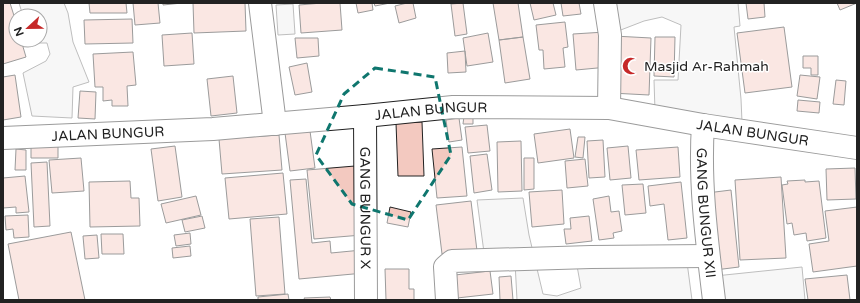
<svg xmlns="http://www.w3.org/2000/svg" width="860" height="303" viewBox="0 0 860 303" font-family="'Varela Round',sans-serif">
  <rect width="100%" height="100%" fill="#fff"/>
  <path fill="#eee" stroke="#6f6f6f" d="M19,3H64L68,13L73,42L89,82L73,87L72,118L32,116L23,73L46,61L50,54L47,43H32L31,40H40V16H23Z
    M610,3H738L740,26L734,27L741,99L742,122L655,111L654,80H678L681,25L662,17L644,21L613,33Z
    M293,4L295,34L278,35L276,5Z
    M523,198L529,235L543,294L557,296L581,288L574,249L685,247L692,300H517L515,262L485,260L477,200Z
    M802,267L805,300H717L715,276Z"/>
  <path fill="#f3c9c0" stroke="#222" d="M3,3H10L16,22V40H21L26,57L3,64Z
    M89,3H126L127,13H90Z
    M133,3H158L160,23L135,25Z
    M163,3H182L163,5Z
    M193,3H245L246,31L194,33Z
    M322,3H340L342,30L301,33L299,5Z
    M356,3H372L373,10L358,13Z
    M374,3H390L375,6Z
    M407,3H413L416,18L399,23L395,6Z
    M463,3L467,34L455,36L451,4Z
    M493,3H518L523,37L499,40Z
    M530,3H553L556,15L534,20Z
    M561,3H579L581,14L563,16Z
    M746,3H764L765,17L748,19Z
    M837,3H857L840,10Z
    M132,19L133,43L85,44L84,20Z
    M565,22L568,47L563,48L565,67L544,69L543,50H539L536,25Z
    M784,27L792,87L745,93L737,33Z
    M605,32L608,67L576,70L573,34Z
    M192,33L194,64L164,66L162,35Z
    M488,33L493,62L467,66L463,38Z
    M614,36L651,38L649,95L611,93Z
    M523,37L530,79L505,83L499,40Z
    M655,37H675L674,77L654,76Z
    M295,38H318L319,56L297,58Z
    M465,51L466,72L448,73L447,53Z
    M133,52L136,85L127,86L128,106H112V100L103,101V87H95L93,54Z
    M803,56H818V75H811V68H803Z
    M307,63L312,92L295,95L289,67Z
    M15,75L21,117L3,120V77Z
    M800,75L820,77L817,99L797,96Z
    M233,76L237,113L211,116L207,79Z
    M836,80L846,81L844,105L833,104Z
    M80,91L96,92L95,119L78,118Z
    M798,100L820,102L819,113L797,111Z
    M464,116H473V124H463Z
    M459,118L462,140L449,142L446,120Z
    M422,122L424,176H398L396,123Z
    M487,125L490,151L468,153L465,127Z
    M570,129L574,158L538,163L534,134Z
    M310,131L315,168L290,171L285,133Z
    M279,135L282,170L222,174L219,139Z
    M578,137H585L583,158L575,157Z
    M603,140L605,177L589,178L587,141Z
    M521,141L522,191L498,192L497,142Z
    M31,143L58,144V158H31Z
    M175,146L182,197L158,201L151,149Z
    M628,146L631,178L610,180L607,148Z
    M462,147L467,196L437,198L432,149Z
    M678,147L680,177L639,180L636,150Z
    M16,149L26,150V170H15Z
    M487,154L492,190L474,193L470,156Z
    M81,158L84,191L52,193L49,160Z
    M524,158H534V189L524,190Z
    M585,159L588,186L567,188L565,161Z
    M47,162L50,226L34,227L31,163Z
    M355,166L362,235L314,239L307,170Z
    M855,168L856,199L827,200L826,169Z
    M283,173L287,214L229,219L225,178Z
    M25,176L29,212L16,213V207L3,208V178Z
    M781,177L786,258L740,260L735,180Z
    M306,179L312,243L330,241L331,253L362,250L364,273L299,279L290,180Z
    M805,180V182L819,181L826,238L807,241L806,233L794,235L792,223L787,224L782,185L788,184L787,181Z
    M130,181L131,198H139L140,226L90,227L89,182Z
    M681,182L687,238L668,240L664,204L650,206L648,186Z
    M643,184L646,213L625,215L622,185Z
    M562,190L564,224L532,227L529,192Z
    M731,190L739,267L715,270L707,193Z
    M196,196L201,215L166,223L161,204Z
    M609,196L611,212L619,211L622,231L613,233L614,238L599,240L593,199Z
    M471,201L477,251L442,254L436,205Z
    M390,207L411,212L408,227L387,223Z
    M857,207V266L813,272L809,244L829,241L825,211Z
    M28,215L29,237L14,238L13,229L6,230L5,216Z
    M202,216L205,228L185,232L182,220Z
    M589,216L592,241L566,244L564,229H571L570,218Z
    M279,217L285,294L256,296L250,219Z
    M71,232L85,300H19L8,244Z
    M190,233L191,244L176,246L174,235Z
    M101,234H123L124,254H102Z
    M97,235L99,258L85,259L83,236Z
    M190,246L191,256L173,258L172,248Z
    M385,269H409V289H414V300H386Z
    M490,271L493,294L457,298L455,275Z
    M847,275L850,300H808L805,279Z
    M511,276L513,300H500L499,277Z
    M288,294L289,300H258V297Z
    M330,297L331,300H305L304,298Z"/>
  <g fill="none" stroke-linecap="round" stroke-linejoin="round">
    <g stroke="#222" stroke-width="24">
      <g id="minor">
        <path d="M260,3L275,124"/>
        <path d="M605,3L610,35L609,108"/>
        <path id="s1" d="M365,116L366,300"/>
        <path id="s2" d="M703,125C699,183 707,242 714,300"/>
        <path d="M447,300L445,267L452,261L591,257L708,256"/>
      </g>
    </g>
    <g stroke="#222" stroke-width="24">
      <g id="tertiary">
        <path id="s3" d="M3,138L213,129L365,116L453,107L609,108L703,125L857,148"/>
      </g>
    </g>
    <use href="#minor" stroke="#fff" stroke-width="22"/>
    <use href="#tertiary" stroke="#fff" stroke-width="22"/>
  </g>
  <path d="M0 0H860V303H0ZM375,68L435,77L451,155L408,220L352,204L316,155L344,94Z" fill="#fff" fill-opacity=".55" fill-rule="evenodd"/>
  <path fill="none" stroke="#0f766e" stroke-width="3" stroke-dasharray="8 5" stroke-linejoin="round" d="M375,68L435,77L451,155L408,220L352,204L316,155L344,94Z"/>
  <defs>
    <g id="mosque-bare" transform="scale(1.38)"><path d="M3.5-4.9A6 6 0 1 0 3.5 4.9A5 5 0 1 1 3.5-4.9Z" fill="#c62828" stroke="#fff" stroke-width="2.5" paint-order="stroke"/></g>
  </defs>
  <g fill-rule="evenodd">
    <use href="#mosque-bare" x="631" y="66"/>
  </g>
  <g text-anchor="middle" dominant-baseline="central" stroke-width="3" stroke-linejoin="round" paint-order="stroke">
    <g font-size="14" fill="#222" stroke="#fff" text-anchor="start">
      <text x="644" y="66">Masjid Ar-Rahmah</text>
    </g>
    <g font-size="14" fill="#222" stroke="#fff">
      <text stroke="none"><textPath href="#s3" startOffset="429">JALAN BUNGUR</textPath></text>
      <text stroke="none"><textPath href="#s3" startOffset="105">JALAN BUNGUR</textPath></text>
      <text stroke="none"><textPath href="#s3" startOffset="753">JALAN BUNGUR</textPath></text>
      <text stroke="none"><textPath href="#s1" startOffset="92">GANG BUNGUR X</textPath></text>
      <text stroke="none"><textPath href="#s2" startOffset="88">GANG BUNGUR XII</textPath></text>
    </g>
  </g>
  <rect width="860" height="303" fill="none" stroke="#222222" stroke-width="8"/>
  <g transform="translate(28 28) rotate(248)"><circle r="19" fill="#ffffff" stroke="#a7a7a7"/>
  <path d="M0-3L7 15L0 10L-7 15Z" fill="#c62828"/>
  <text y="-6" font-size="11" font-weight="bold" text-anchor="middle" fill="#222222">N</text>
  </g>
</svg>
